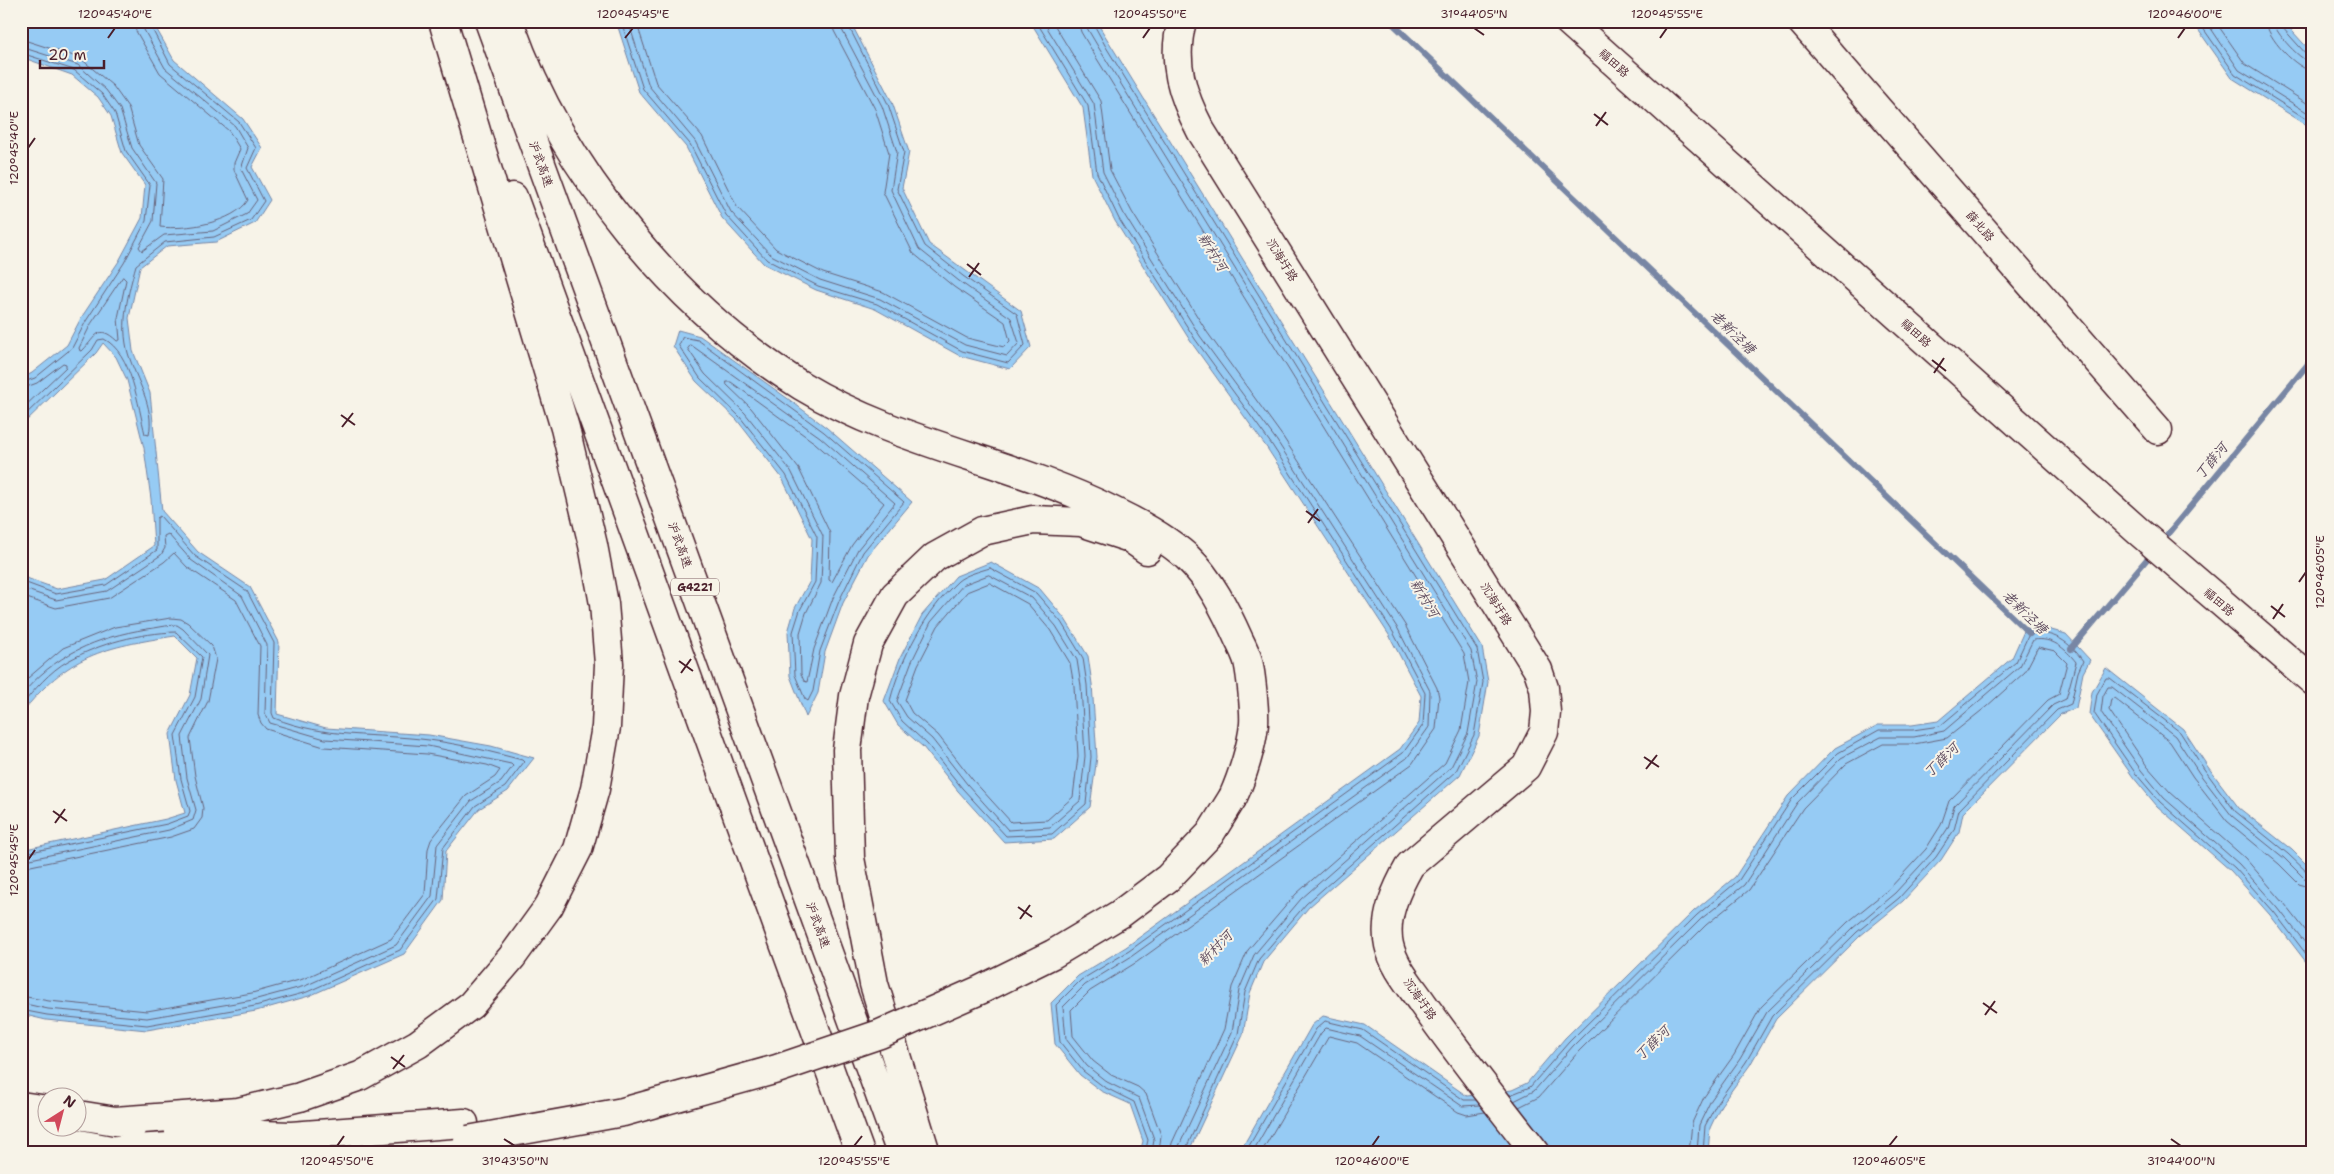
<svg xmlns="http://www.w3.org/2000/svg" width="2334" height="1174" viewBox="0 0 2334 1174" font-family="'Shantell Sans','LXGW WenKai TC',sans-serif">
  <rect width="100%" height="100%" fill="#f7f3e8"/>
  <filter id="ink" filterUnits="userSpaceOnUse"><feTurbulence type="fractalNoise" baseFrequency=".02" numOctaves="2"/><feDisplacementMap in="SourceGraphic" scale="10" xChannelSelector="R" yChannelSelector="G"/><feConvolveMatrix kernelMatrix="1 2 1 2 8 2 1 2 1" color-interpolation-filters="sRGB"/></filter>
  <g filter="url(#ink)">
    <path fill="#96cbf4" stroke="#7886a4" d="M21,21H152L174,60L243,119L262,148L252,167L270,200L255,223L216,242L167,246L140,267L129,318L133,351L150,393L162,511L198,552L250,587L279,642L277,714L326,728L429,735L491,746L534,758L508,791L479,809L446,851L443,900L404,954L309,996L256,1011L147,1030L46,1020L21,1014V850L166,819L185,813L176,780L170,734L190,695L197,658L175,636C104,647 67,655 21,714V576L57,589L105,580L154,546L151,499L144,448L127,380L116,357L103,343L96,353L21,426V379L32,373L67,345L81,318L119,261L142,218L145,185L122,153L111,116L98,97L72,75L21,57Z
      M616,21H850L892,102L909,152L902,188L929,244L1021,311L1031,347L1010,369L960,356L875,309L816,290L764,264L722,218L686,147L639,92Z
      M1030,21H1096L1482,647L1488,682L1479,736L1460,775L1309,907L1263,962L1250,993L1243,1035L1188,1153H1140L1143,1141L1130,1104L1101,1091L1080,1075L1055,1044L1051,1003L1078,976L1126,947L1400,749L1419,723L1421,696L1389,635L1267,448L1191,342L1115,221L1092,175L1083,108Z
      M2192,21H2283L2313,54V129L2232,78Z
      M678,330L700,336L787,398L827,428L912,502L868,555L843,603L825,652L818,693L806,717L790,676L788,632L795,608L810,581L812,539L782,478L737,420L696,381L673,346Z
      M991,562L1040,589L1065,619L1088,656L1092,684L1097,757L1090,807L1054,839L1004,842L958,791L923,747L898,725L884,701L900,658L922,615L956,576Z
      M2044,628L2066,634L2090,660L2083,673L2076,708L2061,714L1963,813L1959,832L1941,860L1903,901L1860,936L1776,1019L1750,1065L1721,1105L1710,1128L1708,1153H1239L1312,1025L1323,1016L1365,1025L1467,1096L1512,1090L1527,1083L1565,1038L1694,911L1735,877L1788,796L1835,748L1878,725H1912L1938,721L2012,658L2025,629Z
      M2106,668L2183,729L2208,767L2239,808L2292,850L2313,871V971L2270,915L2231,871L2157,806L2133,777L2089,714L2092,692Z"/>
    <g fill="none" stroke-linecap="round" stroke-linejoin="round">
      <path stroke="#68647b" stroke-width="1" d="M621,21L643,89L690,144L726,215L767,260L818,286L877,304L962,351L1008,363L1025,345L1017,314L963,276L925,246L897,189L904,152L888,104L846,21
        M628,21L649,86L695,141L731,212L771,255L820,280L880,299L965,345L1007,356L1019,343L1011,318L959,281L919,249L891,190L897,152L882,106L841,28L840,21
        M636,21L656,83L702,136L737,207L776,249L823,273L883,292L967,338L1004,347L1010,341L1005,322L954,287L913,253L883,192L889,153L875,109L834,31L832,21
        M1036,21L1088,106L1097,173L1119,219L1195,339L1272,445L1393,632L1425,693L1423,725L1403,753L1129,951L1081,980L1056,1005L1060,1042L1083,1071L1104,1087L1134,1102L1148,1140L1145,1153
        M1043,21L1094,104L1103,172L1125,216L1200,336L1277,441L1398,629L1430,691L1429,727L1407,758L1132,956L1085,985L1063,1007L1066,1039L1087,1066L1107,1082L1139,1098L1154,1139L1152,1153
        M1052,21L1101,101L1110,170L1132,212L1207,332L1283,437L1405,625L1437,688L1439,697L1436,729L1412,764L1137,962L1090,991L1071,1010L1073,1036L1093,1061L1111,1075L1138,1087L1146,1094L1161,1135L1159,1153
        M1078,21L1081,32L1094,54L1464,654L1469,682L1461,730L1445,763L1296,894L1248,950L1232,987L1224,1029L1172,1143L1170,1153
        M1086,21L1087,28L1100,50L1471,651L1477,682L1468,733L1451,767L1301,899L1254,955L1239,990L1232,1032L1179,1146L1177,1153
        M1092,21L1106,47L1477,649L1483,682L1474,735L1456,771L1306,904L1259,959L1245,992L1238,1034L1184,1153
        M2198,21L2235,74L2313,123
        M2206,21L2239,70L2313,116
        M2215,21L2245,64L2313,107
        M2266,21C2266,37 2297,70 2313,71
        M2273,21C2274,32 2302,63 2313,63
        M2280,21L2281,26L2307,55L2313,57
        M21,39L80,58L113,86L128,107L139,145L163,179L160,227C185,230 234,223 248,200L234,170V163L240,149L229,131L160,73L136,31L134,21
        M21,47L78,65L106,90L120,109L132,148L156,183L153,221L139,247L142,251L164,235L213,231L247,214L257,200L241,169L248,148L235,126L165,68L143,28L141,21
        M21,53L74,70L102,94L115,113L126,151L150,185L146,221L124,263L86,321L72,348L35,378L21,383
        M123,277L126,280L118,318L120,340L117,341C98,323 96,337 83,350L80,351L79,348L91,324Z
        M683,337L698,340L824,432L904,502L863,552L839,601L820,651L813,691L808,701L805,699L795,675L793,632L800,610L815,582L817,537L786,475L740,417L700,378L679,346Z
        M691,345L820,437L895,503L858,549L833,598L814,649L807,682L804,681L801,674L800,633L806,613L821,583L823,536L791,471L745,413L705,374L688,349Z
        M727,382H731L815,443L884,503L852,545L832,582L829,580L830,533L799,469L751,408L727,385Z
        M21,389L37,383L63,363L66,364V367L21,410
        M21,419L92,350L98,340L104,339C132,353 138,406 145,434L149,435C155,406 136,380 128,353C120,324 128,293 136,265L165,242L214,237L251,220L264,201L247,168L256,148L239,122L170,64L148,21
        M990,568L1036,593L1061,622L1083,658L1087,685L1091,757L1086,804L1052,834L1006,836L962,788L927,744L902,721L890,701C901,658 925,612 958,581C965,575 980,571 990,568Z
        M989,575L1032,598L1056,626L1077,660L1081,686L1085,756L1080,801L1050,827L1008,830L967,784L932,739L907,717L897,701L911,663L931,622L963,585Z
        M21,581L56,594L106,585L157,550V518L160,516L195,556L247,591L274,643L272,713L274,718C326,739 375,733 429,740C460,744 492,752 522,760L524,762L505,787L475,806L443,848L438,899L400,950L307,992L255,1006L147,1025L47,1015L21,1010
        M990,583L1028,604L1050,630L1070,663L1074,686L1078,756L1073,797L1047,820L1011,822L972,779L938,735L912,713L905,700L918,665L938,626L967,592Z
        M21,588L56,600L107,591L161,555L165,548L164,536L168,534L191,560L242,596L267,645L265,713L270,723L325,739L428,746L511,764L513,766L501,782L471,801L437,845L432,896L396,945L305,986L253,1000L147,1018L48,1009L21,1003
        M21,596L56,608L109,598L164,562L174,553L187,567L236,600L260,646L258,715L261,723L266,729L324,747L427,754L487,765L500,770L495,777L466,796L431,840L428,849L425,894L391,939L303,979L252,993L147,1011L49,1001L21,996
        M21,684L63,648L115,627L171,618L181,619L188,623L212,646L216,659L208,701L190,738L195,776L203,808L202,818L194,829L171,837L21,868
        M21,696C53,655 97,637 147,629C157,628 167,625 177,625L183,629L208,655L201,699L182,736L187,778L196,810L193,820L169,830L21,861
        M21,706C34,690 50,671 68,661C100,643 140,633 176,632L202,657L195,697L175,735L181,779L190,811L188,816L167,824L21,854
        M2313,874L2308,873L2288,854L2235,811L2204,769L2180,732L2110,678H2106L2097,694L2094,713L2136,774L2160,802L2235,868L2274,912L2313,963
        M2313,881L2304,878L2284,858L2232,816L2199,773L2175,736L2112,687H2108L2103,696L2101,712L2141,770L2164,798L2239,864L2278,908L2313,953
        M2313,888L2299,884L2279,864L2227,821L2193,777L2170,742L2114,698L2111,699L2109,710L2147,766L2170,792L2245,858L2284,903L2313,940
        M1510,1095L1530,1087L1569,1042L1697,915L1739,880L1792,799L1838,753L1879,730H1913L1940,726L2016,662L2029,634C2053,630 2070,642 2083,661L2078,672L2071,704L2057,710L1959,810L1954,830L1936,857L1899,898L1857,932L1772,1016L1746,1062L1717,1103L1705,1126L1703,1153
        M1514,1101L1534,1091L1573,1046L1701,919L1744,885L1797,803L1841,758L1881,737H1914L1944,731L2020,666L2033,640C2052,637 2065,648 2076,662L2066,699L2053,705L1954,806L1948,828L1931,854L1895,893L1853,928L1767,1012L1740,1059L1711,1100L1699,1125L1697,1153
        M1519,1107L1539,1097L1579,1051L1706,925L1749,890L1803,808L1846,764L1883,744H1914L1947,738L1986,707L2025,672L2038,647L2055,651L2067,663L2059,694L2048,700L1949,801L1941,825L1926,849L1890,888L1848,922L1761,1007L1734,1055L1704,1097L1692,1123L1689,1153
        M1245,1153L1316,1029L1325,1021L1363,1030L1464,1100H1476
        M1252,1153L1321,1033L1326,1028L1360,1036L1462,1106L1480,1105
        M1261,1153L1329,1036L1357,1043L1458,1112L1467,1115L1485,1112"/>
      <path stroke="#7886a4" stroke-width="6" d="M1390,21L2030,634
        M2161,542L2313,358
        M2071,649L2153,552"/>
      <g stroke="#4a1f2b" stroke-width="31">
        <path id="minor" d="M1182,21C1171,62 1182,95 1201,131L1538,670L1544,688L1546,712L1544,732L1526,767L1410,865C1397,888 1383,917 1389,945C1394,967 1410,985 1423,1004C1459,1055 1498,1104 1536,1153
          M1568,21L2138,531L2313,681
          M1801,21L2158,430"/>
      </g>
      <g stroke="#4a1f2b" stroke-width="31">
        <path id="highway" d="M489,21L901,1153
          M511,27C561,168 674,307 802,386C898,444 1013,461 1113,511C1136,522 1168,540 1187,557C1210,579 1226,611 1239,640C1242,646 1246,654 1248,661C1251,674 1255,711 1254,724C1252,746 1242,777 1233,797
          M513,197L860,1153
          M21,1106L48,1110
          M78,1115L134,1124
          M115,1121L238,1112L300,1097L360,1076L418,1044L471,1005L512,957L549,906L578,849L595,789L606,727L609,664L604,604L593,545L565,428L443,21
          M179,1132L291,1136L464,1123
          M21,1133L127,1153
          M117,1150L169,1147L205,1148
          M926,1153L874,984L850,858L847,750L854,696L868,644L895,595L935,557L982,531L1033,520L1081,522L1130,538L1147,550"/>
      </g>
      <use href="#minor" stroke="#f7f3e8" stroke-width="28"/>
      <use href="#highway" stroke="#f7f3e8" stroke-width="28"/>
      <g stroke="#4a1f2b" stroke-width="31" stroke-linecap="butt">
        <path id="highway-bridge" d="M468,1140L623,1112L777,1069L880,1034L980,990L1053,954L1120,914L1168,878L1210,834L1233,797"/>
      </g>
      <use href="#highway-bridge" stroke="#f7f3e8" stroke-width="28"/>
    </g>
  </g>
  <path fill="none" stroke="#4a1f2b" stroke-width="2" d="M1474,28L1484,35M108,38L115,28M625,38L633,28M1143,38L1150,28M1660,38L1667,28M2178,38L2185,28M1594,114L1608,125M1596,126L1606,112M28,148L35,138M967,264L981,275M969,277L979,263M1932,360L1946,371M1934,373L1944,358M341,415L355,425M342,427L353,413M1306,511L1320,521M1308,523L1318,509M2299,582L2306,572M2271,606L2285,617M2273,619L2283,604M679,661L693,671M681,673L691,659M1644,757L1659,767M1646,769L1657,755M53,811L67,821M55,823L65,809M28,860L35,850M1018,907L1032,917M1020,919L1030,905M1983,1003L1997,1013M1985,1015L1995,1001M391,1057L405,1067M393,1069L404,1055M504,1139L515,1146M2171,1139L2181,1146M337,1146L344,1136M854,1146L862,1136M1372,1146L1379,1136M1889,1146L1897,1136"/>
  <g text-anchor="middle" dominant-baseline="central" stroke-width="4" stroke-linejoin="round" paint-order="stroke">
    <rect fill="#f7f3e8" stroke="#7e5f64" stroke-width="1" x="671" y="578.5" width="48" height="17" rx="4"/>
    <g font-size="11" font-weight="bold" fill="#4a1f2b">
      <text x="695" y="587">G4221</text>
    </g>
    <g font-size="12" fill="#4a1f2b" stroke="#f7f3e8">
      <text transform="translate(1614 63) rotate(42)">福田路</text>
      <text transform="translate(541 164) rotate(70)">沪武高速</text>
      <text transform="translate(1980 226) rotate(49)">薛北路</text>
      <text transform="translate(1282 260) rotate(58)">沉海圩路</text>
      <text transform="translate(1916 333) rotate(42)">福田路</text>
      <text transform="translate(680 545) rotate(70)">沪武高速</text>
      <text transform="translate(2219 602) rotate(41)">福田路</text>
      <text transform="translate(1496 604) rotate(58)">沉海圩路</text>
      <text transform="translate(818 925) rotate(70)">沪武高速</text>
      <text transform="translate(1420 999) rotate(55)">沉海圩路</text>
    </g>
    <g font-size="14" font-style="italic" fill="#5d4a5d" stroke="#f7f3e8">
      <text transform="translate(1213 252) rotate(58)">新村河</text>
      <text transform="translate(1733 332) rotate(44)">老新泾塘</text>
      <text transform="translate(2211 461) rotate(-50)">丁薛河</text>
      <text transform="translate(1425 598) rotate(59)">新村河</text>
      <text transform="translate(2025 612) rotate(44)">老新泾塘</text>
      <text transform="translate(1941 760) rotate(-44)">丁薛河</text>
      <text transform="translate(1215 948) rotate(-46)">新村河</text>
      <text transform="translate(1652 1043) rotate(-44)">丁薛河</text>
    </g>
  </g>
  <rect width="2334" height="1174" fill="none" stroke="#f7f3e8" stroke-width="55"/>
  <g transform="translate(62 1112) rotate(36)"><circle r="24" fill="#f7f3e8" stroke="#b29e9c"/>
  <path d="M0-4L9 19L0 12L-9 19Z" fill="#d1495b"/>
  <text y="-8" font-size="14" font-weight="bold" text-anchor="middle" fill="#4a1f2b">N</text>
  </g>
  <path d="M40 60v8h64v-8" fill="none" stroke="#4a1f2b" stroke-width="2.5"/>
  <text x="48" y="60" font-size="15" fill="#4a1f2b" stroke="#f7f3e8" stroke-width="4" paint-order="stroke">20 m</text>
  <rect x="28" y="28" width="2278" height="1118" fill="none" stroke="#4a1f2b" stroke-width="2"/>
  <g font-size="12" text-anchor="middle" fill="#4a1f2b">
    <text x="115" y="18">120°45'40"E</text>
    <text x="633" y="18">120°45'45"E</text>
    <text x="1150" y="18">120°45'50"E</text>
    <text x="1474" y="18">31°44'05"N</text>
    <text x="1667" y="18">120°45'55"E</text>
    <text x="2185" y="18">120°46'00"E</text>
    <text transform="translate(14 148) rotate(-90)" y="4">120°45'40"E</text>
    <text transform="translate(2320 572) rotate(-90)" y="4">120°46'05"E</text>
    <text transform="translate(14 860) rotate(-90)" y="4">120°45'45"E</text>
    <text x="337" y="1165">120°45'50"E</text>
    <text x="515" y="1165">31°43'50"N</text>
    <text x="854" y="1165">120°45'55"E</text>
    <text x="1372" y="1165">120°46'00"E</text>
    <text x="1889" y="1165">120°46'05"E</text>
    <text x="2181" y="1165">31°44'00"N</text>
  </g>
</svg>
